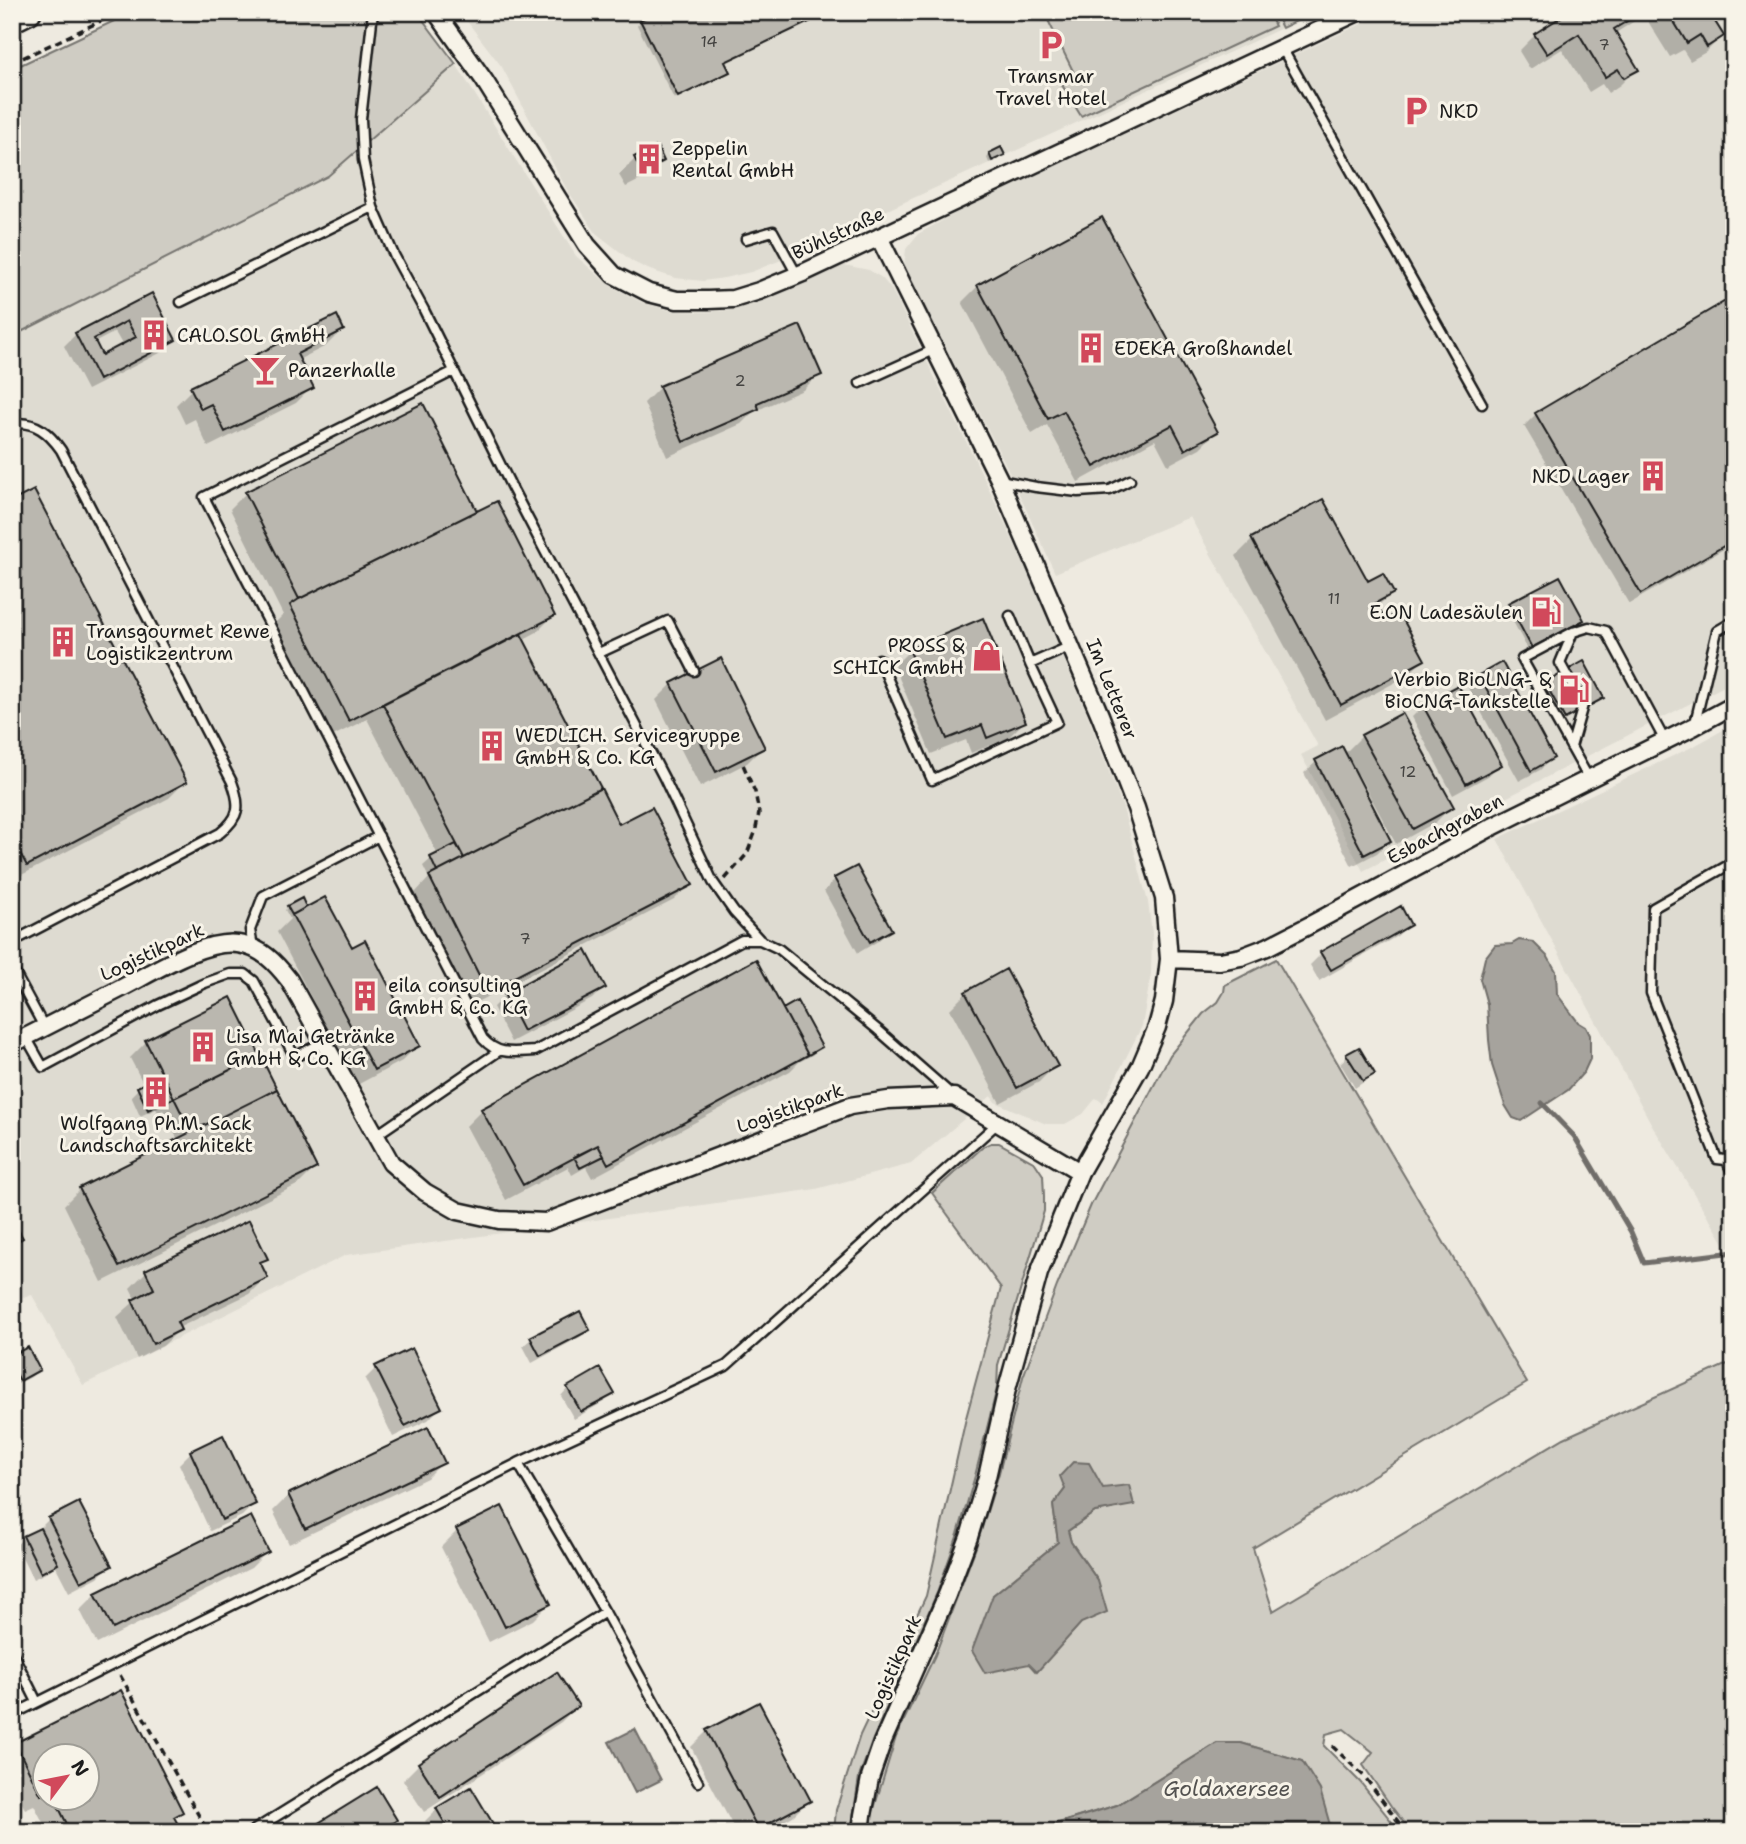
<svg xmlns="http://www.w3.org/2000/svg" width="1746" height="1844" viewBox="0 0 1746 1844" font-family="'Shantell Sans',sans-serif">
  <rect width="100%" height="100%" fill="#eeeae0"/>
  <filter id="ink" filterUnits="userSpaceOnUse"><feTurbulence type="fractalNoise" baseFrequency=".0143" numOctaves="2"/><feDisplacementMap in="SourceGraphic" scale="14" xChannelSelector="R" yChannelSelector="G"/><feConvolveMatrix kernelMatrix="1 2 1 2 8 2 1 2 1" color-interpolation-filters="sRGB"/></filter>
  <g filter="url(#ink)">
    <path fill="#dedbd1" d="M460,12H1274L1282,28L870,218L794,255L751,272L724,278L703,281L675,278L650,270L633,262L596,233L566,188L502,67Z
      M1387,12H1734V681L1363,871L1301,755L1318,746L1190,517L1055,573L1005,463L904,266L906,249L918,234L967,207Z
      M456,64L576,256L609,285L643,303L673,311L705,312L728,310L761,301L829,270L844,265L869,270L882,278L892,290L986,482L1030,578L1088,716L1123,808L1148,902L1152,933L1151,974L1142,1026L1103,1103L1096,1098L1083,1114L1065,1124H1046L995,1102L991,1096L911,1164L816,1189L346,1255L83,1385L32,1295L12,1301V335L328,176Z
      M1734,724V1246L1727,1248L1652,1125L1497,839L1694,746Z"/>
    <path fill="#cfccc3" stroke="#767470" stroke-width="2" fill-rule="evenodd" d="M133,12H417L456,64L328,176L13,336L12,69Z
      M1044,12H1268L1275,26L1081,116L1062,85L1076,77Z
      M1274,12H1315L1282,28Z
      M1276,959L1527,1383L1253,1548L1273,1611L1564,1438L1734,1361V1832H1411L1391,1806L1363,1765L1373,1752L1344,1729L1326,1734L1324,1746L1360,1782L1400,1832H1332L1302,1761L1241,1743H1217L1117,1805L1030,1832H871L872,1815L896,1737L935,1655L976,1547L999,1473L1023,1377L1057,1286L1091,1205L1170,1055L1203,1014L1218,1002L1224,992L1225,985ZM1103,1488L1134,1504L1095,1512L1068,1531L1071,1542L1098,1581L1081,1623L1036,1672L1029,1664L993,1595L1058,1542L1053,1505L1065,1489Z
      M991,1143H999L1035,1163L1043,1175L1044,1196V1211L998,1365L997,1388L975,1476L958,1534L937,1593L873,1739L859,1777L851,1832H834L836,1810L860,1735L926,1596L966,1418L1001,1288L932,1193L984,1146Z"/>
    <path fill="#a6a39d" stroke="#6f6d69" stroke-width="2" d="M1519,940L1533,942L1548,957L1556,971L1557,994L1578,1022L1586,1027L1590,1035V1059L1584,1072L1568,1090L1521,1121L1513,1118L1505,1105L1492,1065L1489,1040L1487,1004L1480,979L1485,958L1495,945L1512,944Z
      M1073,1462L1089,1463L1103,1488L1129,1485L1134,1505L1095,1512L1068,1531L1071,1542L1098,1581L1107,1612L1081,1623L1037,1672L1029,1664L985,1673L972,1651L993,1595L1058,1542L1053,1505L1065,1489L1060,1476Z
      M635,1729L661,1780L635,1793L609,1742Z
      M1217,1743H1241L1302,1761L1320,1790L1332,1832H1030L1117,1805Z"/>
    <path fill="#0003" fill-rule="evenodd" d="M643,12H831L723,63L728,72L724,75L674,99L637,25L646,19Z
      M1573,12H1707L1722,36L1706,52L1690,61L1683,50L1670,57L1644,15L1614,34L1636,69L1620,85L1608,93L1602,84L1589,92L1562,49L1530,69L1519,51L1535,35Z
      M990,154L1003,155L989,163L987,158Z
      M635,159L662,161L646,177L626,187L619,175Z
      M1102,220L1216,432L1200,448L1168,465L1155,440L1078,482L1047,425L1032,434L962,302L978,286Z
      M151,296L174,340L162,352L87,390L64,346L76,334ZM115,332L123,346L101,357L94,343Z
      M1734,298V543L1629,604L1524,426L1536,414Z
      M342,330L326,346L298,360L312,387L296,403L208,447L195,419L185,424L176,405L192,389Z
      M819,374L803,390L753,412L741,424L667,457L644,403L660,387Z
      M246,493L476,513L553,616L537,632L522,640L619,826L690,884L674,900L471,1005L414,894L429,878L423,866L431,859L438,855L367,719L333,736L275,623L283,615L230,509Z
      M1323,501L1367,583L1391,593L1376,608L1384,622L1423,660L1407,676L1325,720L1236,556L1252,540Z
      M12,503L185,782L169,798L12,880Z
      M1560,578L1582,620L1528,650L1506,608Z
      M910,650L1024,722L1008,738L971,753L966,740L931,754L894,666Z
      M1480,676L1552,758L1540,770L1519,781L1468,688Z
      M672,684L763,747L747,763L700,787L656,700Z
      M1546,684L1602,698L1562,721L1543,687Z
      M1423,706L1500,764L1488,776L1453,795L1412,717Z
      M1362,736L1452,806L1436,822L1396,844L1358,774L1355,775L1389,841L1377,853L1352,866L1304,773L1316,762L1344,754Z
      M835,880L890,929L878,941L858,953L824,891Z
      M304,906L299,912L351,949L418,1045L402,1061L357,1085L277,932L290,919L285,910L288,907Z
      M1409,925L1397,936L1319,981L1310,965L1322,953Z
      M604,987L592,999L511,1042L493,1007L505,995Z
      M966,993L1055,1066L1039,1082L1000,1103L950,1009Z
      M782,1011L820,1047L812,1055L799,1062L790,1071L592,1178L586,1167L572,1175L568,1167L506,1200L466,1126L482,1110Z
      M146,1042L275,1088L270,1093L315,1168L299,1184L102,1282L64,1205L80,1189L178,1140L163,1110L158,1112L156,1109L140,1116L131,1096L138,1089L144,1085L130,1058Z
      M1348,1056L1373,1074L1365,1081L1355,1088L1340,1063Z
      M248,1222L266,1258L259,1265L265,1278L249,1294L178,1328L179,1330L163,1346L137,1359L117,1317L136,1300L130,1288L146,1272Z
      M588,1330L580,1337L532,1363L523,1346L531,1339Z
      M12,1357L38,1370L31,1377L12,1387Z
      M376,1368L440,1408L428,1420L393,1437L365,1379Z
      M568,1388L612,1393L605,1401L574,1419L561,1396Z
      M191,1452L254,1504L242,1516L210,1531L179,1464Z
      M443,1462L427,1478L289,1544L273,1511L289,1495Z
      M501,1509L549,1604L533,1620L489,1642L441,1547L457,1531Z
      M49,1519L110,1565L98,1577L69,1592L55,1565L48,1572L33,1579L16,1545L24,1538L38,1530Z
      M267,1552L251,1568L97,1644L80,1610L96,1594Z
      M121,1693L181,1812L174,1819L180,1832H48L34,1805L25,1809L12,1785V1748L16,1744ZM46,1756H88V1798H46Z
      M577,1706L561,1722L424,1812L403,1780L419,1764Z
      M707,1731L809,1800L793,1816L764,1832H736L691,1747Z
      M437,1809L496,1832H432L425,1821Z"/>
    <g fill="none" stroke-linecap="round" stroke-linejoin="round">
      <path stroke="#6f6d69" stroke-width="5" d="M1542,1103L1574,1136L1631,1232L1644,1263L1734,1252"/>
    </g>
    <path fill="#bab7af" stroke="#1c1c1c" stroke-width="2" fill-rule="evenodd" d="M648,12H830L725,62L730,72L678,97L640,20L649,16Z
      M1569,12H1642L1614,29L1639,70L1624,78L1618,69L1605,77L1579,34L1547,54L1534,34Z
      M1668,12H1709L1724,36L1707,47L1700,35L1687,43Z
      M657,146L664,161L642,173L634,157Z
      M1001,147L1005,155L992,161L989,153Z
      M1102,217L1218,432L1185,450L1172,425L1094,467L1064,411L1048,419L977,285Z
      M152,293L176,340L99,380L75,333ZM127,321L136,337L102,355L94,339Z
      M1734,296V540L1641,594L1535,413Z
      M337,315L344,330L297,354L314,388L225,432L211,404L201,409L190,387Z
      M800,325L822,375L757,403L759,409L683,442L659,386Z
      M423,403L477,511L299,599L245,492Z
      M34,490L187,782L27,866L12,838V501Z
      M1323,499L1368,581L1383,573L1394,593L1376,603L1385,620L1399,612L1425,660L1341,705L1251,538Z
      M497,501L555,616L349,721L290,605L299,599Z
      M1560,576L1584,620L1532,648L1508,603Z
      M983,618L1026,722L987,738L982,725L947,739L909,649Z
      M521,634L601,788L464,858L383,704Z
      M721,658L765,748L716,772L671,683Z
      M1584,661L1604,698L1565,719L1545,683Z
      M1502,662L1554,758L1531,771L1479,675Z
      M1458,685L1502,765L1466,784L1422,704Z
      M1402,713L1454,807L1413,829L1361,735Z
      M1342,746L1391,841L1364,855L1315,760Z
      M601,788L619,824L652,807L693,885L487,991L429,876Z
      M456,844L464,858L437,872L430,857Z
      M857,866L892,930L870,942L834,878Z
      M325,897L352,947L365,940L420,1046L374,1070L292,915Z
      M302,898L306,907L292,915L287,906Z
      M1401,906L1411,925L1331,970L1320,952Z
      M586,950L606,988L523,1031L504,994Z
      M756,959L808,1055L608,1164L598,1145L523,1185L481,1109Z
      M1006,969L1058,1066L1017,1088L965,992Z
      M231,997L260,1055L174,1098L145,1040Z
      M797,1001L822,1047L808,1055L783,1009Z
      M1359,1047L1375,1074L1363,1081L1346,1054Z
      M260,1055L277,1089L191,1132L174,1098Z
      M163,1075L174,1098L148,1110L137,1087Z
      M277,1089L317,1168L119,1267L79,1188Z
      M598,1145L604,1156L580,1168L574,1157Z
      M12,1219L23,1238L12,1244Z
      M249,1220L268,1259L260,1262L268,1278L177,1322L181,1330L153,1344L132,1300L154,1289L145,1270Z
      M580,1311L590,1330L540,1356L530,1337Z
      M28,1347L40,1370L20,1381L12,1366V1355Z
      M412,1348L442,1408L405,1426L375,1366Z
      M600,1368L615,1394L581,1412L567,1387Z
      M428,1427L445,1463L305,1529L288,1494Z
      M223,1435L256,1504L222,1520L190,1451Z
      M79,1502L112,1566L81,1582L48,1518Z
      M502,1506L551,1604L505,1627L456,1529Z
      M251,1516L269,1552L113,1629L95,1593Z
      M40,1528L58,1564L41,1573L23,1536Z
      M557,1672L579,1706L440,1797L418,1763Z
      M121,1690L183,1812L174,1817L182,1832H71L54,1798H88V1756H46V1793L41,1795L15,1743Z
      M759,1702L811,1801L758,1829L706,1730Z
      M377,1787L397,1820L378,1832H304Z
      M471,1787L498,1832H450L436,1808Z"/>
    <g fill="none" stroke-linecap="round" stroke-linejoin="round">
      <g stroke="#1c1c1c" stroke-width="13">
        <path id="service" d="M373,12L361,119L363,160L373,207L394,255L424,310L513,490L664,778L713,882L734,912L760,940
          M1282,48L1482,404
          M746,239L773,231L797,275
          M181,302L373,207
          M454,371L204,497L483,1039C498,1056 514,1052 535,1051L742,940H760L779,949L878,1030L952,1095
          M860,383L933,350
          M12,424C35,420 49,433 61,450L232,782C241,806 240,817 220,833L12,942
          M1000,480L1036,487L1078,492L1110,490L1130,480
          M599,653L668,621L694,671
          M879,659L932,780L1057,722L1030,664L1010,616
          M1030,664L1071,646
          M1695,723L1717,631L1734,621
          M1571,747L1583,705L1560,663L1573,632
          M1589,779L1522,659L1573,632L1589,627L1606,631L1665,741
          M1734,862L1653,908L1651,993L1717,1159L1726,1160L1734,1175
          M253,947L250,930L263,896L379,836
          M12,968L44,1027
          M26,1037L43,1067L158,1005L205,983L230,974H245L254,981L295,1057L323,1042
          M375,1136L499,1051
          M518,1463L605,1612L698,1782
          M12,1652L37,1702
          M12,1715L518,1463L726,1366L999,1122
          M251,1832L605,1612"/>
      </g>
      <g stroke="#1c1c1c" stroke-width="21">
        <path id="minor" d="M436,12L484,80L587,245L614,275L649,293L677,300H708L733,299L759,291L805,272L1358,12
          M1169,959L1220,961L1241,957L1267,947L1308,926L1492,827L1695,726L1734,705
          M12,1044C48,1026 83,1008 118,990C150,974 203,939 238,944C261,947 275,962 289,980L391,1163L425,1192L458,1211L499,1220L546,1222L850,1106L888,1100L954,1097L1080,1172
          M861,1832L863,1815L870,1778L882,1743L947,1595L969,1537L987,1477L1007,1389L1039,1273L1080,1172L1140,1067L1157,1027L1164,1001L1169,959L1164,898L1136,808L1100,715L999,479L879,237"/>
      </g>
      <g stroke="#1c1c1c" stroke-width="26">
        <path id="secondary" d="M12,21L30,12"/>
      </g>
      <path stroke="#1c1c1c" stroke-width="3.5" stroke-dasharray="7 5" stroke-linecap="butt" d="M12,63L120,12
        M725,879L747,854L755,833L759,813L755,792L741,760
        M120,1675L208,1832
        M1332,1746L1364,1776L1406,1832
        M1616,1832L1617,1822"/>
      <use href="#service" stroke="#f7f3e8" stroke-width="8"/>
      <use href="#minor" stroke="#f7f3e8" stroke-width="16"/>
      <use href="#secondary" stroke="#f7f3e8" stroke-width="21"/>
    </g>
  </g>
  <defs>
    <g id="parking-bare" transform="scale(2.415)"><path d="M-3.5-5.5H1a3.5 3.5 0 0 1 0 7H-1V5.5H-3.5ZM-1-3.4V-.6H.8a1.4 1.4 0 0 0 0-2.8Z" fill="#d1495b" stroke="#f7f3e8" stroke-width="2.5" paint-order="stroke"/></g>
    <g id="building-bare" transform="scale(2.415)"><path d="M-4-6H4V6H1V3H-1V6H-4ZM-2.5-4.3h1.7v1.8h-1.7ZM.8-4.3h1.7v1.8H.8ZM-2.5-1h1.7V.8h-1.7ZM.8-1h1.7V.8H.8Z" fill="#d1495b" stroke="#f7f3e8" stroke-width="2.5" paint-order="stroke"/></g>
    <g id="bar-bare" transform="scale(2.415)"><path d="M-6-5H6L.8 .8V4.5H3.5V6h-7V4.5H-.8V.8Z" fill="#d1495b" stroke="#f7f3e8" stroke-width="2.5" paint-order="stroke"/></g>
    <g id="fuel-bare" transform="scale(2.415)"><path d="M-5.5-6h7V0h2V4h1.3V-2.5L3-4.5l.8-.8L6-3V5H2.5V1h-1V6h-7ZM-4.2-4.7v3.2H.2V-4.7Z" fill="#d1495b" stroke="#f7f3e8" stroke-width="2.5" paint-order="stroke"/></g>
    <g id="shop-bare" transform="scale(2.415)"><path d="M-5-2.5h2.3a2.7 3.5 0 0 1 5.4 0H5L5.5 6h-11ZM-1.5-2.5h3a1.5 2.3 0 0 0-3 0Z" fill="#d1495b" stroke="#f7f3e8" stroke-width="2.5" paint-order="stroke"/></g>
  </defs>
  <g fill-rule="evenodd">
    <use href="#parking-bare" x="1051" y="45"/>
    <use href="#parking-bare" x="1416" y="111"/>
    <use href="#building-bare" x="649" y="159"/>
    <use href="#building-bare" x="154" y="335"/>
    <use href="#building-bare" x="1091" y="348"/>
    <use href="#bar-bare" x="265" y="370"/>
    <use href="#building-bare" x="1653" y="476"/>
    <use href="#fuel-bare" x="1546" y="612"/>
    <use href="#building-bare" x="63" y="642"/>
    <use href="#shop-bare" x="987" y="656"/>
    <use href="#fuel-bare" x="1574" y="690"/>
    <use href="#building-bare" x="492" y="746"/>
    <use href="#building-bare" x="365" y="996"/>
    <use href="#building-bare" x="203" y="1047"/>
    <use href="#building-bare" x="156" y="1092"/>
  </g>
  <g text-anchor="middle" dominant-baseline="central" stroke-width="6" stroke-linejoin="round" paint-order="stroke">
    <g font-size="16" fill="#444341">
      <text x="709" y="41">14</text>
      <text x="1604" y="44">7</text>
      <text x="740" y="380">2</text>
      <text x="1334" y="598">11</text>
      <text x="1408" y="771">12</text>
      <text x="525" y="938">7</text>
    </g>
    <g font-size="19" fill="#1c1c1c" stroke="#f7f3e8" text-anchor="start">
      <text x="1051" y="76" text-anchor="middle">Transmar<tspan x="1051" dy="22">Travel Hotel</tspan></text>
      <text x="1439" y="111">NKD</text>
      <text x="672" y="148">Zeppelin<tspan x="672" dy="22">Rental GmbH</tspan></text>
      <text x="177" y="335">CALO.SOL GmbH</text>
      <text x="1114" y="348">EDEKA Großhandel</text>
      <text x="288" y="370">Panzerhalle</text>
      <text x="1630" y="476" text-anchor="end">NKD Lager</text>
      <text x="1523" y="612" text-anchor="end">E.ON Ladesäulen</text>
      <text x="86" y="631">Transgourmet Rewe<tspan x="86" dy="22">Logistikzentrum</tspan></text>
      <text x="964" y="645" text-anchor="end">PROSS &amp;<tspan x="964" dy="22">SCHICK GmbH</tspan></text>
      <text x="1551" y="679" text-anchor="end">Verbio BioLNG- &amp;<tspan x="1551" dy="22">BioCNG-Tankstelle</tspan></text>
      <text x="515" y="735">WEDLICH. Servicegruppe<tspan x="515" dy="22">GmbH &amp; Co. KG</tspan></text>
      <text x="388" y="985">eila consulting<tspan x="388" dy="22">GmbH &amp; Co. KG</tspan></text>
      <text x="226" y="1036">Lisa Mai Getränke<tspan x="226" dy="22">GmbH &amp; Co. KG</tspan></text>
      <text x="156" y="1123" text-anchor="middle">Wolfgang Ph.M. Sack<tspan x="156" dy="22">Landschaftsarchitekt</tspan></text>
    </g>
    <g font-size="19" fill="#1c1c1c" stroke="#f7f3e8">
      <text transform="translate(838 233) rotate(-25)">Bühlstraße</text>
      <text transform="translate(1112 689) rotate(68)">Im Letterer</text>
      <text transform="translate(1445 829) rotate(-28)">Esbachgraben</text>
      <text transform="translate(152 952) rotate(-25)">Logistikpark</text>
      <text transform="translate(790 1108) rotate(-20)">Logistikpark</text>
      <text transform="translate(893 1667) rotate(-66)">Logistikpark</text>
    </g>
    <g font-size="21" font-style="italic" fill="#535250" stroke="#f7f3e8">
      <text x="1227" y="1789">Goldaxersee</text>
    </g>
  </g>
  <rect width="1746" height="1844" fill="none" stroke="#f7f3e8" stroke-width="42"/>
  <rect x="21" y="21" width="1704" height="1802" fill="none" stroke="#1c1c1c" stroke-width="2.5" filter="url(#ink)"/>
  <g transform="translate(66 1777) rotate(58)"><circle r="33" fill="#f7f3e8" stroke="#9f9d96" stroke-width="2"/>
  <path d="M0-5L12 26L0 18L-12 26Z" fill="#d1495b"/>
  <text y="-10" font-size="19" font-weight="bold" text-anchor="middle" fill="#1c1c1c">N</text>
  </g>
</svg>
